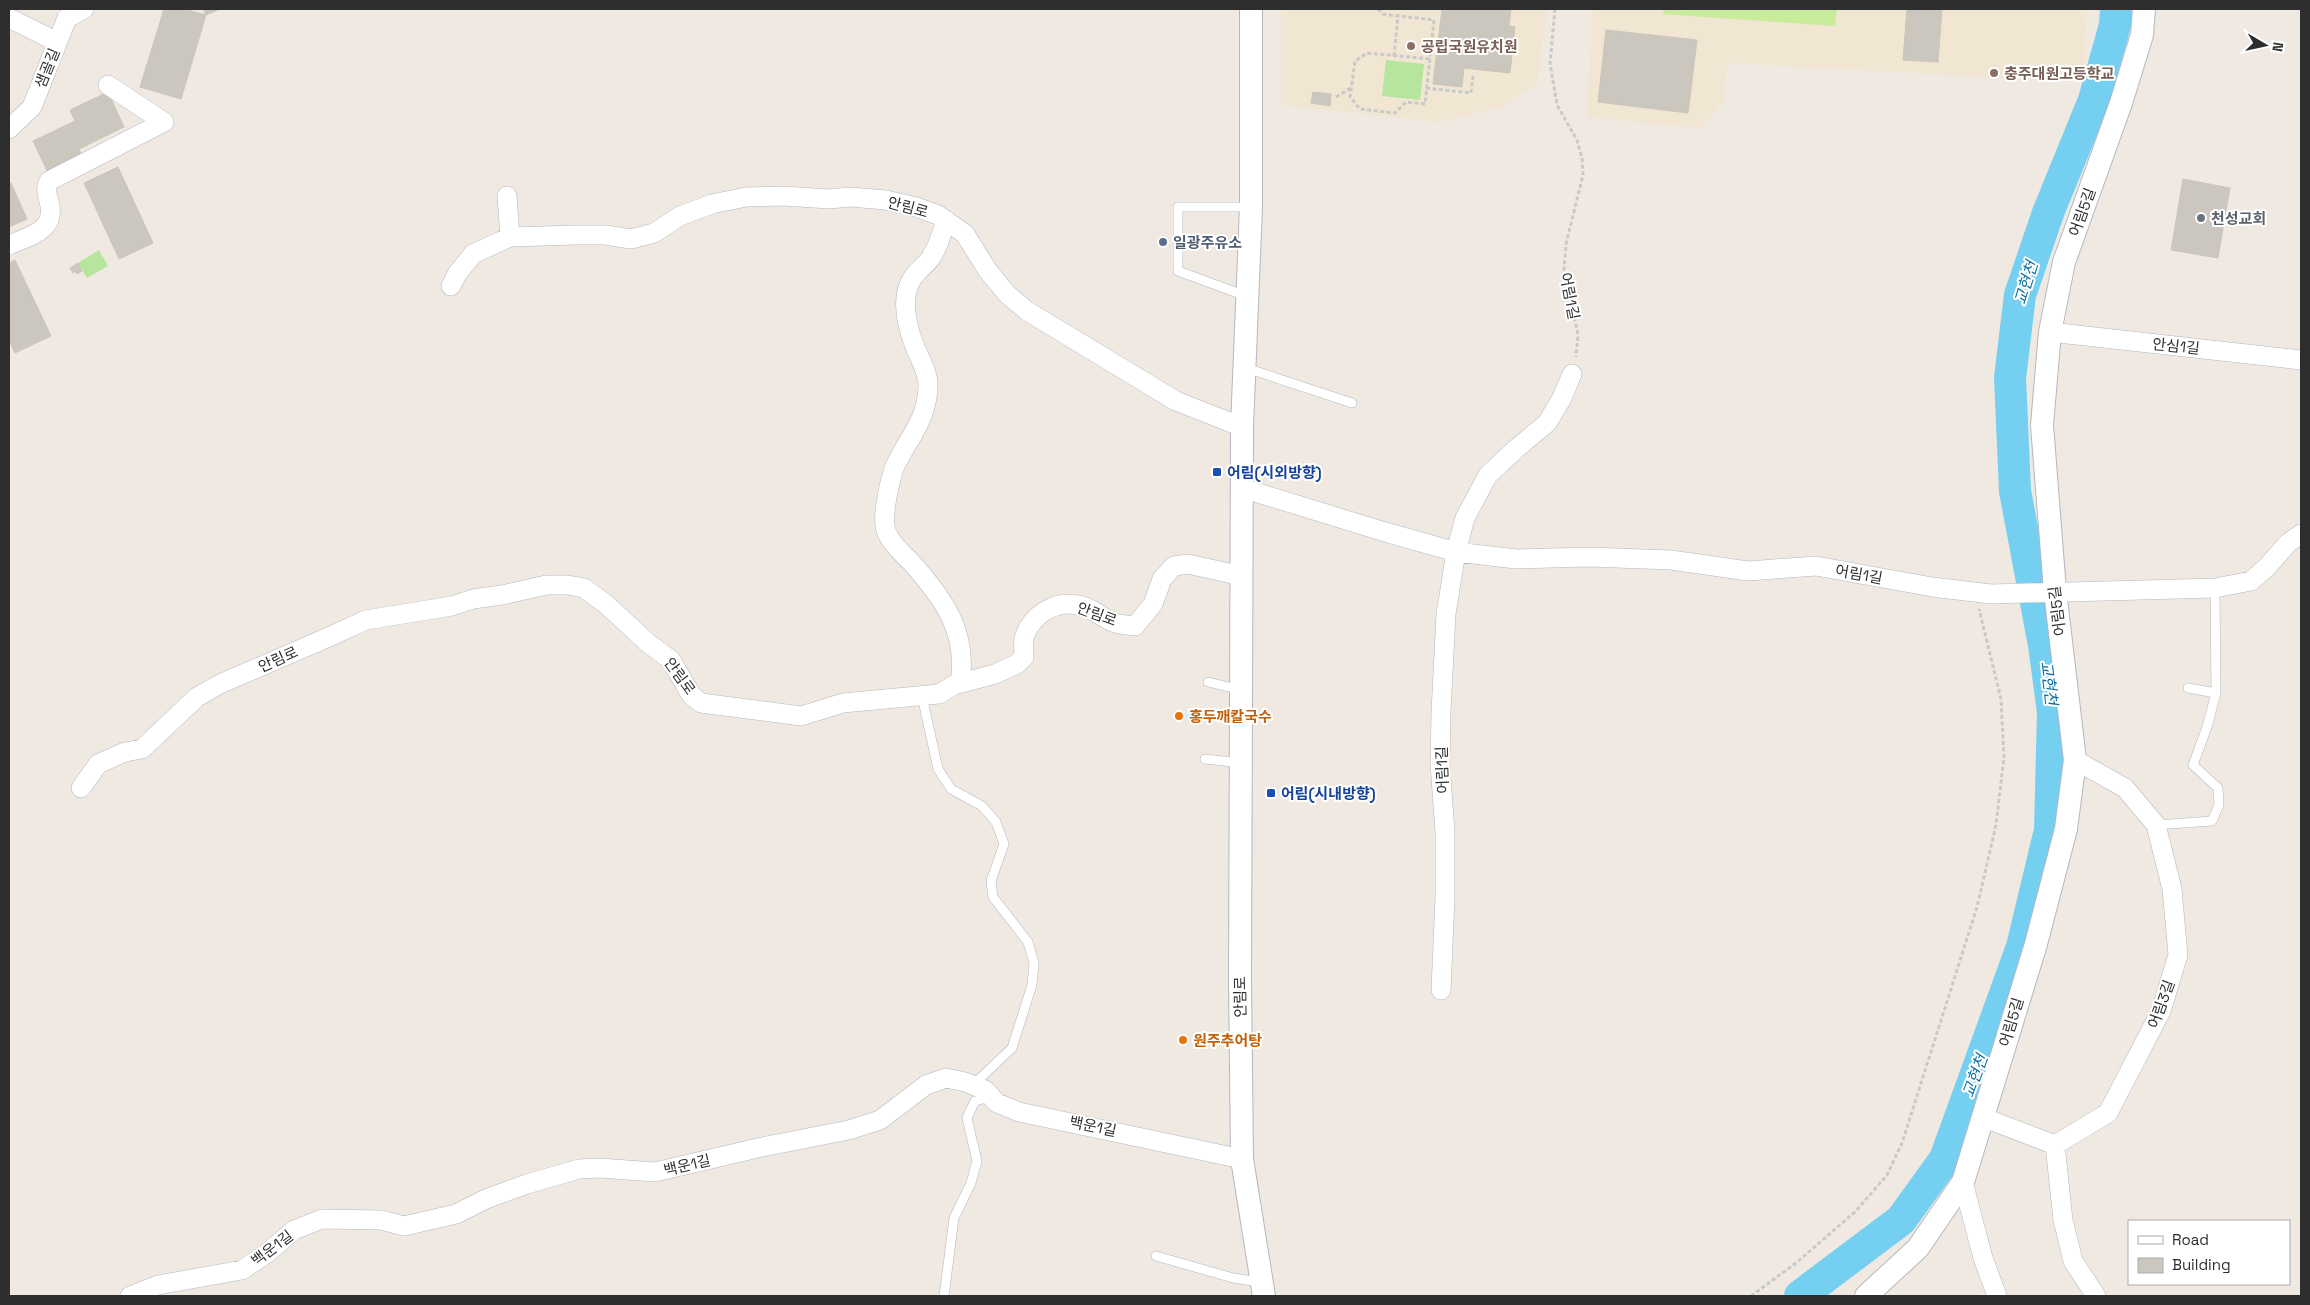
<svg xmlns="http://www.w3.org/2000/svg" width="2310" height="1305" viewBox="0 0 2310 1305" font-family="'Space Grotesk','Noto Sans KR',sans-serif">
  <rect width="100%" height="100%" fill="#efe9e1"/>
  <path fill="#f0e6d1" d="M1281,9H1547L1537,84L1503,106L1439,122L1281,105Z
    M1593,9H2087L2083,82L1727,63L1724,102L1699,128L1587,117Z"/>
  <path fill="#b6e59e" d="M1386,60L1424,64L1420,100L1382,96Z
    M99,250L108,266L87,278L78,263Z"/>
  <path fill="#c9ec9a" d="M1664,9H1837L1835,26L1663,14Z"/>
  <g fill="none" stroke-linecap="round" stroke-linejoin="round">
    <path stroke="#75cff0" stroke-width="32" d="M1800,1296L1901,1220L1945,1159L2022,947L2050,830L2053,712L2044,645L2015,491L2010,378L2020,295L2048,213L2094,100L2115,25L2116,9"/>
  </g>
  <path fill="#cbc7bf" stroke="#cbc5ba" d="M164,9H184L206,15L181,99L140,87Z
    M203,9H220L206,15Z
    M1442,9H1511L1509,26L1515,27L1510,73L1464,68L1462,87L1433,84Z
    M1907,9H1942L1938,62L1903,60Z
    M1606,30L1697,40L1688,113L1598,102Z
    M108,92L124,127L79,149L83,159L49,175L33,141L75,121L70,110Z
    M1313,92L1331,94L1330,106L1311,103Z
    M118,167L153,243L119,259L84,183Z
    M2183,179L2230,188L2218,258L2171,250Z
    M11,183L27,219L9,227V184Z
    M15,260L51,336L15,353L9,340V263Z
    M78,263L82,271L77,274L75,271L73,273L70,268Z"/>
  <g fill="none" stroke-linecap="round" stroke-linejoin="round">
    <g stroke="#b4b7c1" stroke-width="10">
      <path id="service" d="M1246,296L1178,271V207H1251
        M1246,368L1352,403
        M1208,682L1241,690
        M2188,688L2216,693
        M922,696L938,769L951,789L982,806L996,822L1004,844L991,881L993,897L1028,942L1034,963L1032,985L1012,1048L973,1085
        M1205,759L1241,763
        M2156,825L2212,821L2219,805L2218,788L2193,765L2207,727L2216,693L2215,588
        M1156,1256L1233,1278L1260,1282
        M944,1296L954,1218L971,1183L977,1161L967,1118L975,1101L991,1097"/>
    </g>
    <g stroke="#b4b7c1" stroke-width="20">
      <path id="minor" d="M9,18L57,42
        M9,129L32,107L67,18L84,9
        M507,196L510,237
        M946,220C942,233 938,248 930,259C923,268 913,273 909,285C901,305 908,329 915,347C920,360 929,373 928,387C927,420 908,439 895,466C890,479 883,511 885,526C887,540 901,552 911,562C944,599 968,632 960,683
        M9,245C31,235 57,231 49,201C47,194 45,188 49,181L164,122L108,85
        M451,286L457,274L473,254L510,237L576,235H605L631,239L654,233L680,216L712,204L746,197L784,196L829,199L850,197L886,200L916,207L938,215L965,234L988,271L1007,294L1027,311L1176,401L1242,427
        M2050,332L2301,360
        M1242,488L1385,532L1456,552L1516,559L1589,557L1671,560L1748,571L1816,566L1932,587L1991,594L2215,588L2251,581L2267,567L2288,543L2301,534
        M81,788L98,764L125,752L142,749L197,697L220,684L331,636L366,620L452,606L473,599L502,595L546,585H568L584,588L607,605L649,644L671,660L691,695L701,703L801,716L843,703L939,694L954,685L995,674L1017,664L1024,657C1024,651 1023,643 1024,638C1031,615 1055,600 1078,605C1092,607 1100,617 1113,622C1119,625 1128,625 1135,626L1153,604L1162,579L1174,566L1188,564L1242,576
        M1441,990L1445,897V832L1440,764L1441,712L1446,614L1456,552L1465,518L1488,475L1517,448L1547,423L1562,398L1572,374
        M1982,1117L2055,1145L2108,1113L2161,1011L2178,955L2172,889L2156,825L2125,788L2075,760
        M2055,1145L2063,1220L2073,1261L2096,1296
        M1963,1182L1983,1258L1997,1296
        M130,1296L158,1285L242,1270L266,1254L294,1230L322,1219L381,1220L404,1226L456,1214L486,1199L527,1184L579,1169L600,1168L655,1172L762,1147L849,1130L880,1120L926,1085L946,1078L965,1082L985,1090L997,1103L1019,1112L1242,1159"/>
    </g>
    <g stroke="#b4b7c1" stroke-width="24">
      <path id="tertiary" d="M1251,9V207L1242,427L1240,980L1242,1159L1264,1296
        M1866,1296L1918,1248L1963,1182L2036,944L2066,829L2075,760L2055,591L2042,425L2050,332L2064,262L2121,103L2142,35L2144,9"/>
    </g>
    <path stroke="#c9c9c9" stroke-width="3" stroke-dasharray="4 2.5" stroke-linecap="butt" d="M1378,9L1383,14L1434,20L1425,104L1406,102L1395,113L1360,109L1350,97L1355,61L1367,53L1430,59
      M1555,9L1550,63L1557,105L1577,140L1582,158L1583,175L1566,244L1564,269L1578,335L1576,357
      M1394,56L1398,16
      M1426,88L1471,93L1473,76
      M1336,97L1351,88
      M1751,1296L1796,1263L1855,1212L1887,1175L1902,1143L1977,907L1996,825L2004,757L2001,699L1979,609"/>
    <use href="#service" stroke="#fff" stroke-width="9"/>
    <use href="#minor" stroke="#fff" stroke-width="19"/>
    <use href="#tertiary" stroke="#fff" stroke-width="22"/>
  </g>
  <g fill="#8d6e63" stroke="#fff" stroke-width="2">
    <circle cx="1411" cy="46" r="5"/>
    <circle cx="1994" cy="73" r="5"/>
  </g>
  <circle fill="#6b7280" stroke="#fff" stroke-width="2" cx="2201" cy="218" r="5"/>
  <circle fill="#5c6f8a" stroke="#fff" stroke-width="2" cx="1163" cy="242" r="5"/>
  <g fill="#1a4fb4" stroke="#fff" stroke-width="2">
    <rect x="1212" y="467" width="10" height="10" rx="2.5"/>
    <rect x="1266" y="788" width="10" height="10" rx="2.5"/>
  </g>
  <g fill="#e8710a" stroke="#fff" stroke-width="2">
    <circle cx="1179" cy="716" r="5"/>
    <circle cx="1183" cy="1040" r="5"/>
  </g>
  <g text-anchor="middle" dominant-baseline="central" stroke-width="4" stroke-linejoin="round" paint-order="stroke">
    <g font-size="15" font-weight="bold" fill="#785e54" stroke="#fff" text-anchor="start">
      <text x="1421" y="46">공립국원유치원</text>
      <text x="2004" y="73">충주대원고등학교</text>
    </g>
    <g font-size="15" fill="#2e2e2e" stroke="#fff">
      <text transform="translate(47 68) rotate(-68)">샘골길</text>
      <text transform="translate(908 207) rotate(15)">안림로</text>
      <text transform="translate(2082 212) rotate(-70)">어림5길</text>
      <text transform="translate(1570 296) rotate(79)">어림1길</text>
      <text transform="translate(2176 346) rotate(6)">안심1길</text>
      <text transform="translate(1859 574) rotate(10)">어림1길</text>
      <text transform="translate(2057 611) rotate(-97)">어림5길</text>
      <text transform="translate(1097 614) rotate(20)">안림로</text>
      <text transform="translate(278 659) rotate(-24)">안림로</text>
      <text transform="translate(680 676) rotate(54)">안림로</text>
      <text transform="translate(1442 770) rotate(-92)">어림1길</text>
      <text transform="translate(1240 997) rotate(-91)">안림로</text>
      <text transform="translate(2161 1004) rotate(-70)">어림3길</text>
      <text transform="translate(2011 1022) rotate(-73)">어림5길</text>
      <text transform="translate(1093 1126) rotate(12)">백운1길</text>
      <text transform="translate(687 1165) rotate(-13)">백운1길</text>
      <text transform="translate(272 1248) rotate(-37)">백운1길</text>
    </g>
    <g font-size="15" font-weight="bold" fill="#5b616d" stroke="#fff" text-anchor="start">
      <text x="2211" y="218">천성교회</text>
    </g>
    <g font-size="15" font-weight="bold" fill="#4e5e75" stroke="#fff" text-anchor="start">
      <text x="1173" y="242">일광주유소</text>
    </g>
    <g font-size="15" font-weight="bold" fill="#164399" stroke="#fff" text-anchor="start">
      <text x="1227" y="472">어림(시외방향)</text>
      <text x="1281" y="793">어림(시내방향)</text>
    </g>
    <g font-size="15" font-weight="bold" fill="#c56008" stroke="#fff" text-anchor="start">
      <text x="1189" y="716">홍두깨칼국수</text>
      <text x="1193" y="1040">원주추어탕</text>
    </g>
    <g font-size="16" font-style="italic" fill="#0d6fa3" stroke="#fff">
      <text transform="translate(2026 283) rotate(-73)">교현천</text>
      <text transform="translate(2049 683) rotate(83)">교현천</text>
      <text transform="translate(1975 1076) rotate(-70)">교현천</text>
    </g>
  </g>
  <rect width="2310" height="1305" fill="none" stroke="#2e2e2e" stroke-width="20"/>
  <rect x="2128" y="1220" width="162" height="65" fill="#ffffff" stroke="#ababab"/>
  <rect x="2138" y="1236" width="25" height="8" fill="#ffffff" stroke="#ababab"/>
  <text x="2172" y="1245" font-size="15" fill="#2e2e2e">Road</text>
  <rect x="2138" y="1258" width="25" height="15" fill="#cbc7bf" stroke="#ababab"/>
  <text x="2172" y="1270" font-size="15" fill="#2e2e2e">Building</text>
  <g transform="translate(2265 45) rotate(99)" stroke="#ffffff" stroke-width="4" paint-order="stroke">
  <path d="M0-4L9 19L0 12L-9 19Z" fill="#2e2e2e"/>
  <text y="-8" font-size="14" font-weight="bold" text-anchor="middle" fill="#2e2e2e">N</text>
  </g>
</svg>
